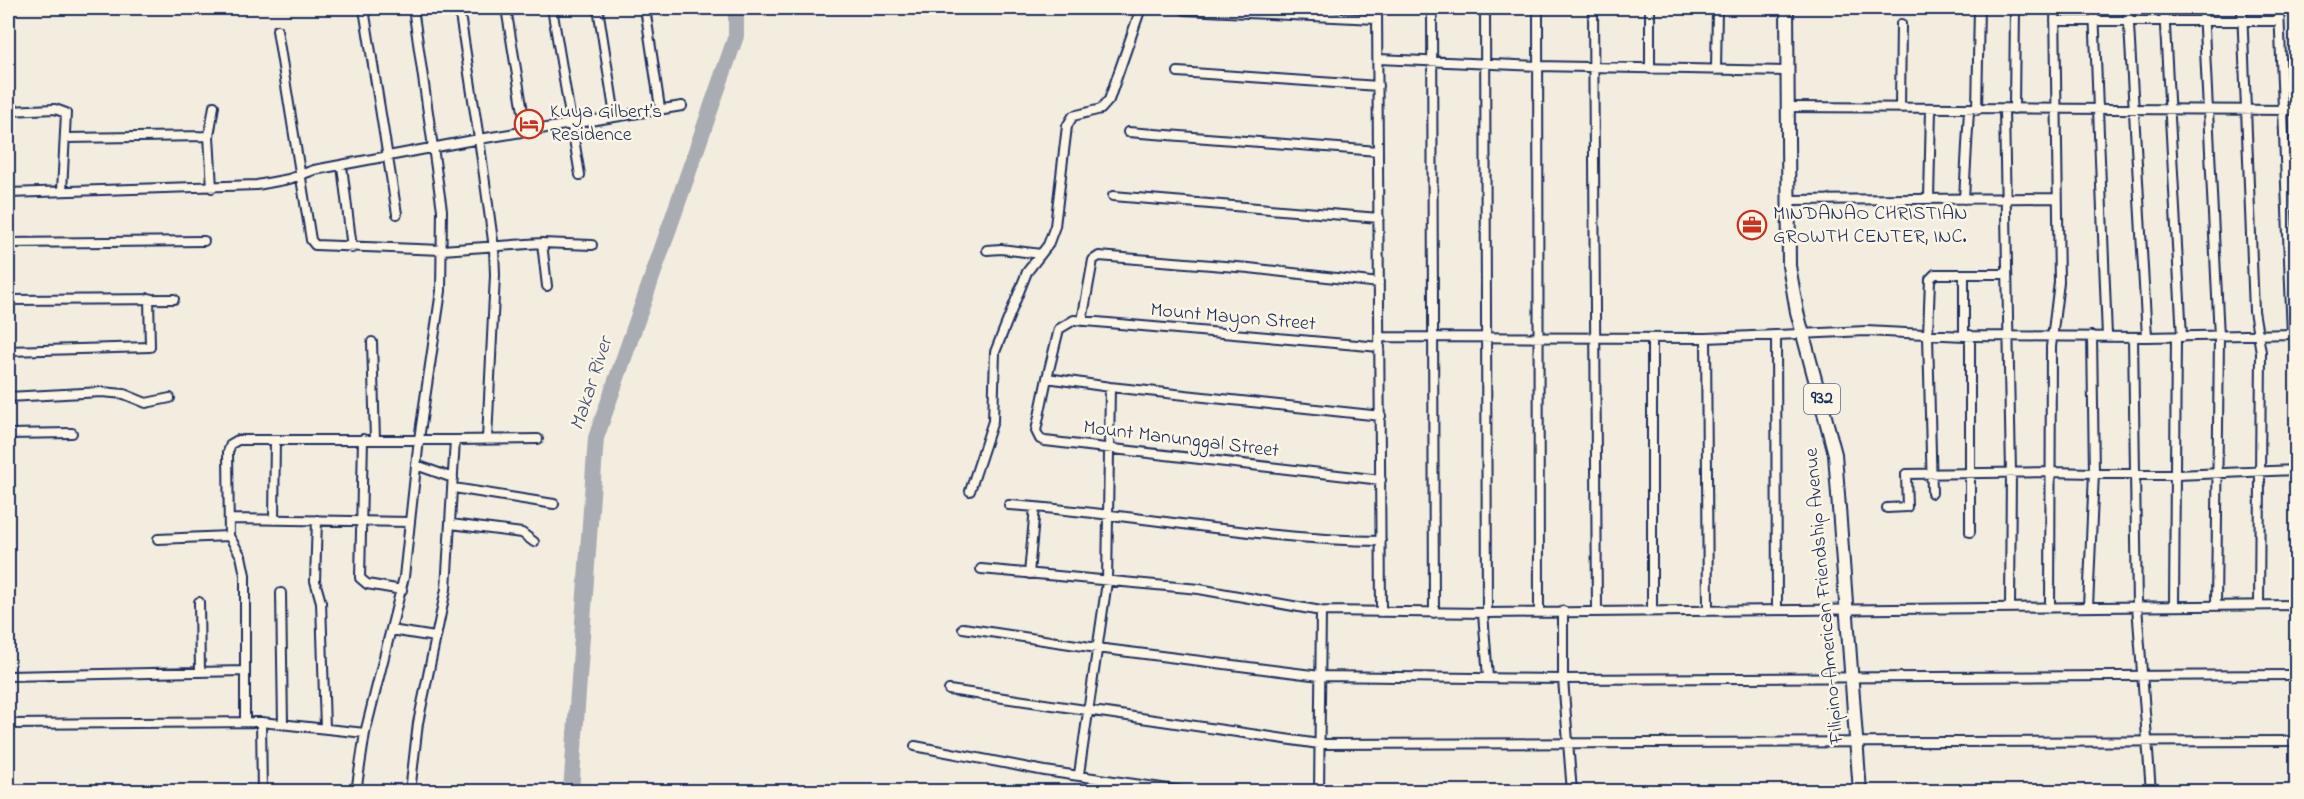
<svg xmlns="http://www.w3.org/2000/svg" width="2304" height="799" viewBox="0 0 2304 799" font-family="'Indie Flower',sans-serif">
  <rect width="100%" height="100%" fill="#f3ede0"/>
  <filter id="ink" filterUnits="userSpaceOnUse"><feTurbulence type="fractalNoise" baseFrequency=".0167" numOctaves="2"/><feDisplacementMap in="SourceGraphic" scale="12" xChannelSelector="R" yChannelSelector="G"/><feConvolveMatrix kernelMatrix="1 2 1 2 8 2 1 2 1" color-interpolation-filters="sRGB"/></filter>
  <g filter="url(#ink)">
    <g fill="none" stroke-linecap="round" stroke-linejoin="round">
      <path stroke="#a9acb3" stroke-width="16" d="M571,792L596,438L736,36V8"/>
      <g stroke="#1b2f5e" stroke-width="12">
        <path id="minor" d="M506,8L526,130
          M552,8L580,175
          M598,8L615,116
          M645,8L660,108
          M1377,8L1381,612
          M1432,8L1434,613
          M1485,8L1487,613
          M1538,8L1539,611
          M1593,8L1597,611
          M1650,8V69
          M2094,8L2107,336
          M2128,8L2147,337
          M2164,8L2182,337
          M2203,8L2219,337L2216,606
          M2242,8L2254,311L2261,352L2259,605
          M2279,8L2292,335
          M1185,10L1377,19
          M365,15L397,214
          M2055,21H2279
          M277,30L311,240L315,245L442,250L542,243L592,245
          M1378,59L1538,66L1787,71
          M1716,70L1717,8
          M1178,72L1378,86
          M1787,107L2296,110
          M1900,107L1901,24
          M2014,109L2015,8
          M1977,110L1979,8
          M2004,110L2011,472L2010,607
          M8,111L55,109L66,113L62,191
          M1128,132L1378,151
          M209,136L214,106
          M66,138L209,136L212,188
          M342,166L352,248
          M8,193L257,185L289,179L314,170L479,139L459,8
          M1113,196L1379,218
          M1929,199L1931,108
          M1964,199L1969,110
          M1788,200L2056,198
          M8,243L204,241
          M542,243L547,286
          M987,250L1001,249L1041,254
          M1964,274V336
          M8,300L174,299
          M1082,321L1093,260L1099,256L1249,268L1379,283
          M1776,336L1777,610
          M1380,337L1706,338L1866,331L1964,336L2147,337L2296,334
          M2133,337L2137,606L2151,792
          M1706,338L1708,609
          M372,342L375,439
          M1380,347L1074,320L1059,329L1047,378L1110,387L1381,416
          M8,351L150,347L149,298
          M1047,378L1036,431L1040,439L1045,441L1381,480
          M8,397L102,392L124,394L146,403L170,398
          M8,434L72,433
          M363,439L360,578L367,584L402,590
          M487,439L495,275L494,248L479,139L682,106
          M455,440L538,439
          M416,465L453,478
          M454,488L554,504
          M970,491L993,421L995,352L1027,272L1048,245L1055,226L1067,126L1073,116L1101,109L1109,100L1141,8
          M1932,493L1928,335L1930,279L1935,274H2007
          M1009,505C1133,513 1256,540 1381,541
          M1887,508L1907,507L1906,474L2051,472L2177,475L2296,470
          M230,519L410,522
          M274,520L275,440
          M317,520L315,581L321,602L325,728
          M451,524L522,533L534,542
          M1970,532V335
          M158,539L229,536
          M981,569L1199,589L1321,611L1487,613L2296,605
          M1029,574L1035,507
          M281,593L283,724
          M199,602L200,672
          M2174,606L2176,337
          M2050,607L2051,347L2059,282L2055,8
          M2088,607L2094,473L2092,336
          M1652,610V338
          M1563,611V679L1572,792
          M1483,613L1488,678
          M963,628L1097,648L1320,676L1563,679L2296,675
          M391,630L435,637
          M8,676L244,671
          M949,690L1319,744L2296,741
          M245,722V575L241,556L229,536L228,452L231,444L238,440H455L446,589L418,723L410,792
          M261,722L262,792
          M8,724L261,722L365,733
          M915,746L1045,771L1189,792
          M1079,774L1107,582L1110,387
          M356,792L365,733L404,577L419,439L441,291L442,210L413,8
          M1319,792L1321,611"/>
      </g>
      <g stroke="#1b2f5e" stroke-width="16">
        <path id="primary" d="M1787,8L1789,266L1797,312L1835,454L1860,792"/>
      </g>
      <use href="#minor" stroke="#fcf5e5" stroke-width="8"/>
      <use href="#primary" stroke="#fcf5e5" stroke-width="12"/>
    </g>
  </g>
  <defs>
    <g id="hotel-ring" transform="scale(1.5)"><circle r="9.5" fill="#fcf5e5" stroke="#c8321e" stroke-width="1.5"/><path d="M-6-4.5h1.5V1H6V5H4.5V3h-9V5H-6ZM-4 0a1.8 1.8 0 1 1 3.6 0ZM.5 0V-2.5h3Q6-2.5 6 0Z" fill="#c8321e"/></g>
    <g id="office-ring" transform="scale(1.5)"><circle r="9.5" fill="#fcf5e5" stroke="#c8321e" stroke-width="1.5"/><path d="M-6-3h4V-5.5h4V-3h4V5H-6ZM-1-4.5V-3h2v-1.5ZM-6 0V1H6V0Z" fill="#c8321e"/></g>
  </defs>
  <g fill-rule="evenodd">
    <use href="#hotel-ring" x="529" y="124"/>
    <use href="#office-ring" x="1752" y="225"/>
  </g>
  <g text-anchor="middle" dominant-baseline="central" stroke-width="5" stroke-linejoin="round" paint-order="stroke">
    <rect fill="#fcf5e5" stroke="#5e6a86" stroke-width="1.5" x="1804" y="384" width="36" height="30" rx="4.5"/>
    <g font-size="18" font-weight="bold" fill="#1b2f5e">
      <text x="1822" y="399">932</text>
    </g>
    <g font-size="20" fill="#1b2f5e" stroke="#fcf5e5" text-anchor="start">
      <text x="550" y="112">Kuya Gilbert’s<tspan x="550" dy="23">Residence</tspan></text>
      <text x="1773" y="214">MINDANAO CHRISTIAN<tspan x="1773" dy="23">GROWTH CENTER, INC.</tspan></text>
    </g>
    <g font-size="20" fill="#1b2f5e" stroke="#fcf5e5">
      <text transform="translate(1233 318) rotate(5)">Mount Mayon Street</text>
      <text transform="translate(1181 440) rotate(7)">Mount Manunggal Street</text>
      <text transform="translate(1825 596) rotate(-95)">Filipino-American Friendship Avenue</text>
    </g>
    <g font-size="21" font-style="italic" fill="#465478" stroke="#fcf5e5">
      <text transform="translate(592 384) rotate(-72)">Makar River</text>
    </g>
  </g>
  <rect width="2304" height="799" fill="none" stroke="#fcf5e5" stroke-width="30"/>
  <rect x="15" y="15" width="2274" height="769" fill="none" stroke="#1b2f5e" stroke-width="2" filter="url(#ink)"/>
</svg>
